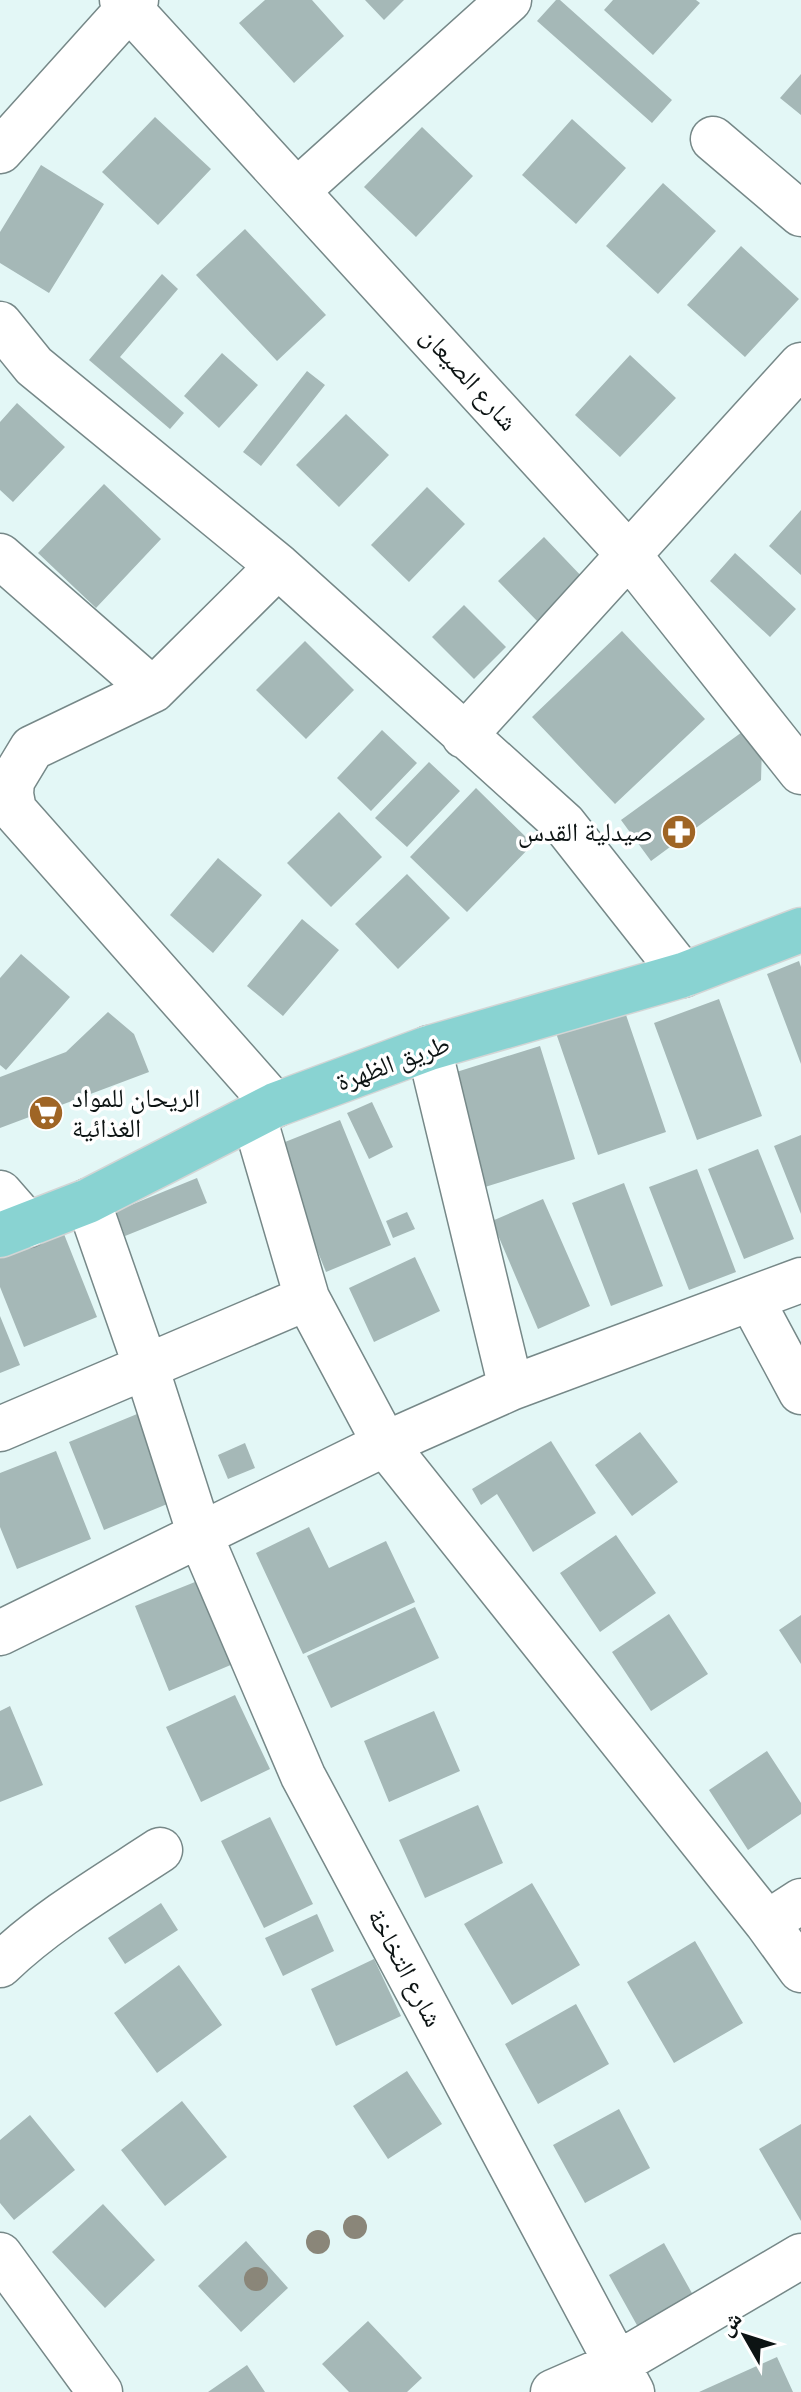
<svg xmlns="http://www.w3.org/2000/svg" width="801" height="2392" viewBox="0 0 801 2392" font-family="Karla,'Noto Naskh Arabic',sans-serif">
  <rect width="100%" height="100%" fill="#e3f7f6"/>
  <path fill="#a5b8b7" d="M265,0H312L344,36L294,83L239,23Z
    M365,0H404L384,20Z
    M556,0H560L672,100L652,123L537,21Z
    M613,0H696L700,3L653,55L604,10Z
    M801,74V115L780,98Z
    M155,117L211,169L158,225L102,172Z
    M572,119L626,168L576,224L522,175Z
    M422,127L473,176L416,237L364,187Z
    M41,165L104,204L49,293L0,263V232Z
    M663,183L716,231L658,294L606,246Z
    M245,229L326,315L277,361L196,275Z
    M741,246L799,299L745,357L687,305Z
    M162,274L178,289L120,357L184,413L170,429L89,360Z
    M222,353L258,385L219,428L184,396Z
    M630,355L676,398L620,457L575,415Z
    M307,371L325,385L261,466L243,452Z
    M17,403L65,447L13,502L0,490V422Z
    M346,414L389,455L339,507L296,465Z
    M104,484L161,539L96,608L38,553Z
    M427,487L465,524L409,582L371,545Z
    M801,510V575L769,546Z
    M544,537L585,580L539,623L498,581Z
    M735,553L796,609L770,637L710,581Z
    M464,605L506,647L474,679L432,637Z
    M622,631L705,719L615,804L532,717Z
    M305,641L354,690L306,739L256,690Z
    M749,727L762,745L761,780L651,861L621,820Z
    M382,730L417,763L371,811L337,778Z
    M429,762L460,791L407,847L375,818Z
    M476,788L533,844L467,912L410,857Z
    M339,812L382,857L331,907L287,863Z
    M218,858L262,895L213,953L170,915Z
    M407,874L450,918L398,969L355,924Z
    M302,919L339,950L283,1016L247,986Z
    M21,954L70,997L6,1070L0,1065V978Z
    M799,961L801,967V1064L767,974Z
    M719,999L762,1116L697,1140L654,1023Z
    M624,1009L666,1132L598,1155L556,1033Z
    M108,1012L134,1034L149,1072L0,1128V1077L66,1052Z
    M540,1046L575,1159L485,1187L450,1074Z
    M372,1102L393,1147L369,1159L347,1113Z
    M340,1120L391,1245L326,1272L275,1146Z
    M801,1135V1214L774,1146Z
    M758,1149L794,1239L744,1259L708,1169Z
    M697,1169L736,1272L689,1290L649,1187Z
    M197,1178L207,1203L125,1236L116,1211Z
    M624,1183L663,1286L611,1306L572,1203Z
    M543,1199L590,1306L538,1329L492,1221Z
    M407,1212L415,1229L393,1238L386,1221Z
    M62,1229L97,1317L24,1347L0,1287V1254Z
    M415,1257L440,1311L374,1342L349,1288Z
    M0,1316L20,1365L0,1373Z
    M142,1412L177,1500L104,1530L69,1442Z
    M640,1432L678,1482L632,1516L595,1465Z
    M551,1441L596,1513L533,1552L497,1494L481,1505L472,1489Z
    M245,1443L255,1468L228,1479L218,1455Z
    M56,1451L91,1539L17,1569L0,1527V1473Z
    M309,1527L329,1568L386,1541L415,1602L303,1654L256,1553Z
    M616,1535L656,1593L600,1632L560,1573Z
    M200,1580L233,1664L169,1691L135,1606Z
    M415,1607L439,1658L331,1708L307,1656Z
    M669,1614L708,1674L651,1711L612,1652Z
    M801,1615V1664L779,1630Z
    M235,1695L270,1769L201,1802L166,1727Z
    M10,1706L43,1785L0,1802V1711Z
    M434,1711L460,1771L389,1802L364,1741Z
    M767,1751L801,1803V1814L748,1850L709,1790Z
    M478,1805L503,1863L425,1898L399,1840Z
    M270,1817L313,1904L264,1928L221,1841Z
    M532,1883L580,1965L512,2005L464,1924Z
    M161,1903L178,1930L125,1964L108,1938Z
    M317,1914L334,1951L283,1976L265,1938Z
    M695,1941L743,2023L674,2063L627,1982Z
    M374,1959L401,2016L336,2046L311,1989Z
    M179,1965L222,2025L157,2073L114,2013Z
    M576,2004L609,2064L538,2104L505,2044Z
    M407,2071L442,2124L388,2159L353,2106Z
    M182,2101L227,2157L165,2206L121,2150Z
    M619,2109L650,2168L585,2203L553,2145Z
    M30,2115L75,2170L14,2220L0,2203V2140Z
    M801,2124V2221L759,2149Z
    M103,2204L155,2260L105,2308L52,2252Z
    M246,2241L288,2288L241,2332L198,2286Z
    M664,2243L693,2295L638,2327L609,2275Z
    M368,2321L422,2378L407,2392H349L322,2364Z
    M777,2357L793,2392H699Z
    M247,2365L265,2392H208Z"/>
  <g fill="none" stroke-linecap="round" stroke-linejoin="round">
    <g stroke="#768888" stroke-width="47">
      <path id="minor" d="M122,0L628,554L801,772
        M713,139L801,214
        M0,151L136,0
        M298,190L509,0
        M0,324L34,366L278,566L564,824L683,975
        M0,556L153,690L278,566
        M153,690L32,748L12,781L11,794L14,810L275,1105
        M464,736L801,365
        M429,1048L511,1388
        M254,1117L307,1298L385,1444L767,1923L801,1970
        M0,1193L28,1225
        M88,1201L146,1367L200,1535L303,1776L632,2392
        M751,1299L801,1392
        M0,1429L307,1298
        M0,1633L385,1444L511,1388L801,1280
        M767,1923L801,1901
        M0,1965C47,1920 105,1886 160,1850
        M0,2255L100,2392
        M553,2392L617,2364L801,2256"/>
    </g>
    <g stroke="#d3d5d5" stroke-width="47">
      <path id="major" d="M0,1235L88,1201L275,1105L429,1048L683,975L801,930"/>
    </g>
    <use href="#minor" stroke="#fff" stroke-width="44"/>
    <use href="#major" stroke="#89d3d2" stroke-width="44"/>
  </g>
  <g fill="#8a8679">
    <circle cx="355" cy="2227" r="12"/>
    <circle cx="318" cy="2242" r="12"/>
    <circle cx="256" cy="2279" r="12"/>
  </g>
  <defs>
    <g id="pharmacy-disc" transform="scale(1.8)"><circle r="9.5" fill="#9f6525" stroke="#fff"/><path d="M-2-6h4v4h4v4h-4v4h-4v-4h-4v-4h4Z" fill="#fff"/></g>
    <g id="supermarket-disc" transform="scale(1.8)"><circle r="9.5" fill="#9f6525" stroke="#fff"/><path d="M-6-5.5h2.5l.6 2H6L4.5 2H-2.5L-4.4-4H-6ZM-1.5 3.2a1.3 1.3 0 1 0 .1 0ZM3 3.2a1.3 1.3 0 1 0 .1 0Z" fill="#fff"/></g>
  </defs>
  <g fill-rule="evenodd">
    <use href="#pharmacy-disc" x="679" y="832"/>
    <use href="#supermarket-disc" x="46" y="1113"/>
  </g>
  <g text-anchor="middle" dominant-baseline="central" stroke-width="7" stroke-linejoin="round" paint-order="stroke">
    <g font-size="26" fill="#0d1414" stroke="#fff">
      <text transform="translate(469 379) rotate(48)">شارع الصيعان</text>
      <text transform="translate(393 1063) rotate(-20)">طريق الظهرة</text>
      <text transform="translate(405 1968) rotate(62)">شارع التخاخة</text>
    </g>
    <g font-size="26" fill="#0d1414" stroke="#fff" text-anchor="end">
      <text x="653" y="832">صيدلية القدس</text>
      <text x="72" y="1098" text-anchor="start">الريحان للمواد<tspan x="72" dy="30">الغذائية</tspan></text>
    </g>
  </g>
  <g transform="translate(745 2336) rotate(309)" stroke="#ffffff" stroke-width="6" paint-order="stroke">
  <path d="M0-6L14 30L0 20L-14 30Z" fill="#0d1414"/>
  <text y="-12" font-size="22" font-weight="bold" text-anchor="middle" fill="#0d1414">ش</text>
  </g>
</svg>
